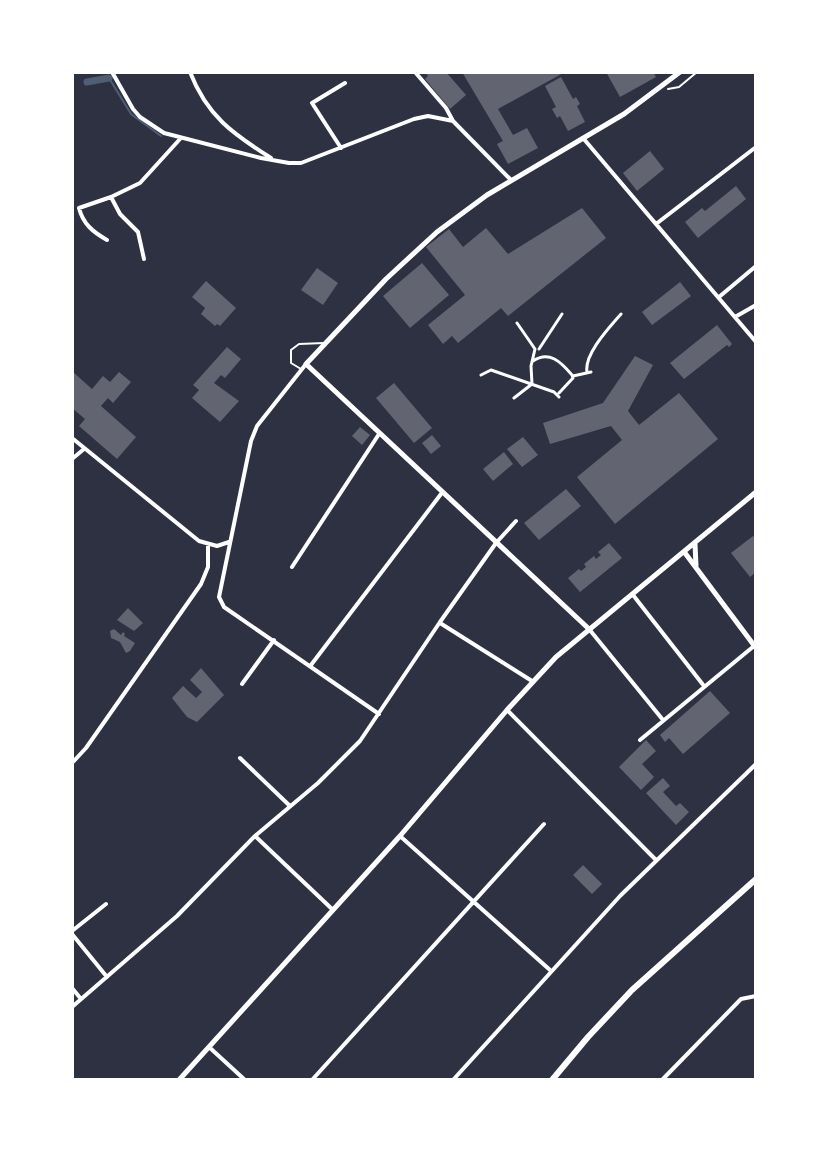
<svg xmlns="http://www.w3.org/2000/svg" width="828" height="1152" viewBox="0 0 828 1152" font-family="'Archivo Narrow',sans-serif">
  <rect width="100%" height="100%" fill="#2d3142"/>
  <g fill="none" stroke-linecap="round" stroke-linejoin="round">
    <path stroke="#4f5d75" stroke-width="2" d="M109,78L131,114L161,136"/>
    <path stroke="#4f5d75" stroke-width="7" d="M87,82L109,78"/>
  </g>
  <path fill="#626471" d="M425,72H446L466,95L450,109L425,79L428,76Z
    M462,72H565L498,109L513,135L527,128L538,148L508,164L497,144L503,141Z
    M606,72H653L656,77L620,97Z
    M561,77L573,99L576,97L580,104L577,106L585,122L568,131L560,116L557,118L552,109L556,107L545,86Z
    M650,151L664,169L637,191L623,173Z
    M736,186L746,199L698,238L685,222L702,208L705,211Z
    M582,208L606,238L508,316L501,308L458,343L452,336L443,344L428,325L465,295L426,247L449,229L463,247L486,228L508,254Z
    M422,263L449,295L410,328L383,296Z
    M317,268L338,283L323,305L301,290Z
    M206,281L236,308L220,326L217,324L215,326L201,314L205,308L192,297Z
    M680,282L691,296L652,325L642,312Z
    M717,325L732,344L729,347L727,345L684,379L670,363Z
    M227,347L241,359L225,378L221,375L214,383L239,401L220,422L192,398L199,390L193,385Z
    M635,356L653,365L628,411L639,425L679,393L718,439L615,524L577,477L622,440L611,426L550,444L543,423L603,403Z
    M73,372L92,389L103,376L110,382L119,372L131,382L113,403L108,398L101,406L136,437L117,459L79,426L85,419L72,408Z
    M394,383L432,428L414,443L376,398Z
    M360,427L370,435L362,445L352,436Z
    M432,435L441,446L431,454L422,443Z
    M523,437L538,455L522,467L507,449Z
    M504,452L513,464L493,481L483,469Z
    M566,489L581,506L539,540L524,523Z
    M753,536L756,539V572L750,577L731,553Z
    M609,543L622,558L580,592L568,578L579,569L581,571L586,567L584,564L594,556L596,559L601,555L598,552Z
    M128,608L143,623L134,631L117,620Z
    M114,629L121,635L123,632L125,634L124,636L135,643L130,651L126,653L120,642L111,638L110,631Z
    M201,668L224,695L197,722L187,717L172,698L183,686L196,698L202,692L190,680Z
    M710,691L730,713L683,754L669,738L665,742L660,735Z
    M646,740L656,751L642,764L654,777L641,790L619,767Z
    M663,778L670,786L663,792L676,806L680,803L689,812L676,825L646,793Z
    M583,865L602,884L592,894L573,875Z"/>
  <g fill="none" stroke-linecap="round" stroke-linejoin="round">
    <path stroke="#fff" stroke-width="2" d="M668,89L679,87L697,72"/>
    <path stroke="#fff" stroke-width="2" d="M301,369L291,363V350L299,344L324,343"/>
    <path stroke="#fff" stroke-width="3" d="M539,349L562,314
      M533,361C549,350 561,362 572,375L573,378L559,393
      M587,372C584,354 609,328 621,314
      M481,375L491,370L554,392L559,397
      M573,376L591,372
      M514,398L532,384L531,366L535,349L517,323"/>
    <path stroke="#fff" stroke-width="4" d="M112,72L133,109L140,117L164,133L261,158L289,163H301L414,119L428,116L453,121L511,180
      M190,72C207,116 233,134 271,158
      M415,72L446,108L453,121
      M583,138L756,342
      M341,148L312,103L345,83
      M111,197L120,214L138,232L144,259
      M656,224L756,147
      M107,240C93,232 83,224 79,208L111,197L140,183L180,139
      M719,297L756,266
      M735,317L756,305
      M306,364L257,426L251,441L219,597L224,607L379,714
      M72,438L199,541L217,546L229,542
      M72,459L84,449
      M292,567L379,434
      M633,595L704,686
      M440,623L532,681
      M589,629L663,720
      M311,665L441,494
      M242,684L274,640
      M507,710L656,860
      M640,740L754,646
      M240,758L290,806
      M72,763L86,748L201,584L208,567V546
      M255,836L332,909
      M400,836L550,970
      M72,931L106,904
      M72,934L107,977
      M72,988L81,999
      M72,1007L177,916L255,836L318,783L360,741L440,622L496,543L516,521
      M209,1047L245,1080
      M312,1080L544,824
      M453,1080L620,896L756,764
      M662,1080L741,999L756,996"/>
    <path stroke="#fff" stroke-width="5" d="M695,544L696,566
      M685,553L756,648
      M589,629L306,364L386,279L437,232L487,195L624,114L680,72
      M179,1080L400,836L507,710L556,657L756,492"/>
    <path stroke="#fff" stroke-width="6" d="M552,1080L588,1037L632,990L756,879"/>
  </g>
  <rect width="828" height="1152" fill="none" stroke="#ffffff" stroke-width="148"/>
</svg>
